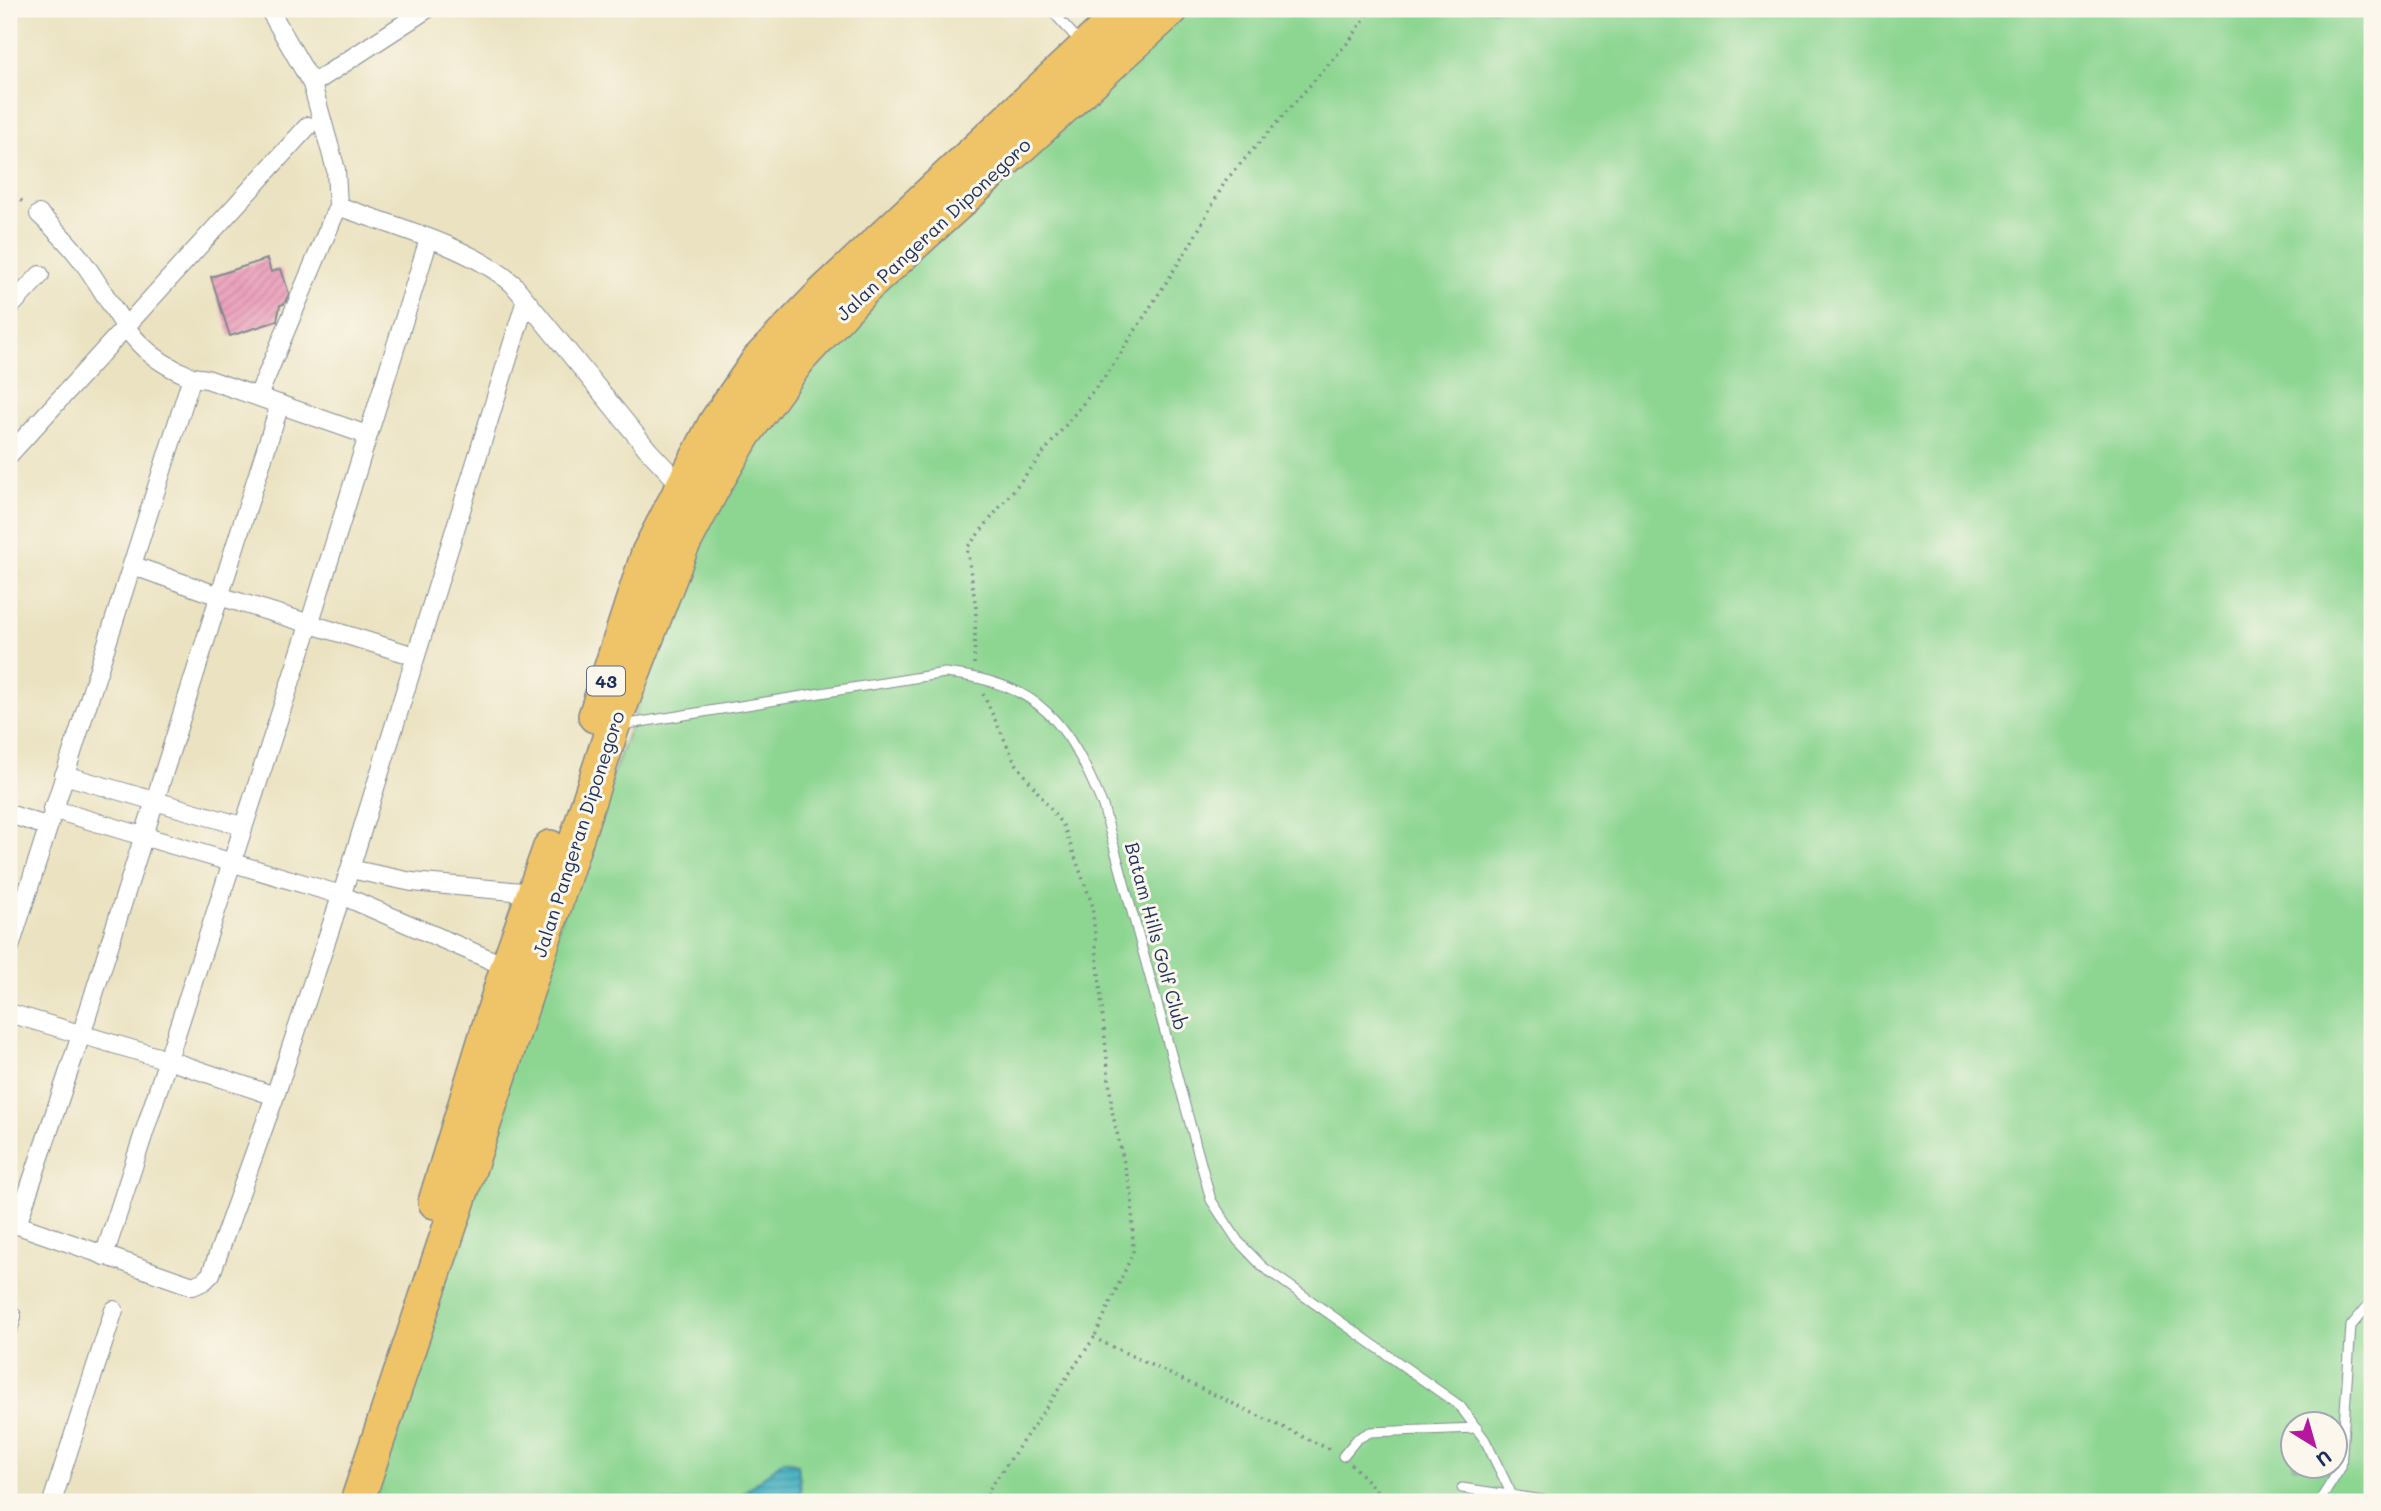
<svg xmlns="http://www.w3.org/2000/svg" width="2381" height="1511" viewBox="0 0 2381 1511" font-family="Mali,sans-serif">
  <defs>
    <pattern id="water-rules" width="6" height="5" patternUnits="userSpaceOnUse" patternTransform="scale(1.75)"><rect width="6" height="5" fill="#41aebf"/><path d="M0 2.5h6" fill="none" stroke="#368e9e"/></pattern>
    <pattern id="building-hatch" width="6" height="6" patternUnits="userSpaceOnUse" patternTransform="scale(1.75)"><rect width="6" height="6" fill="#eb9ab8"/><path d="M-1 1l2-2M0 6l6-6M5 7l2-2" fill="none" stroke="#be7e99"/></pattern>
  </defs>
  <rect width="100%" height="100%" fill="#fbf7ec"/>
  <filter id="ink" filterUnits="userSpaceOnUse"><feTurbulence type="fractalNoise" baseFrequency=".0143" numOctaves="2"/><feDisplacementMap in="SourceGraphic" scale="14" xChannelSelector="R" yChannelSelector="G"/><feConvolveMatrix kernelMatrix="1 2 1 2 8 2 1 2 1" color-interpolation-filters="sRGB"/></filter>
  <filter id="wash" filterUnits="userSpaceOnUse"><feTurbulence type="fractalNoise" baseFrequency=".00686" numOctaves="4" result="noise"/><feDisplacementMap in="SourceGraphic" scale="28" xChannelSelector="R" yChannelSelector="G"/><feGaussianBlur stdDeviation="1.57" result="paint"/><feColorMatrix in="noise" values="0 0 0 0 0 0 0 0 0 0 0 0 0 0 0 0 0 1.4 0 .05"/><feComposite in="paint" operator="in"/></filter>
  <g filter="url(#wash)">
    <rect width="100%" height="100%" fill="#eae2c0"/>
    <path fill="#8dd692" stroke="#548278" stroke-width="2" fill-rule="evenodd" d="M1158,9H2372V1502H351L738,427ZM2294,1424H2336V1466H2294Z"/>
    <path fill="url(#water-rules)" stroke="#2e6e8e" stroke-width="2" d="M784,1460L798,1464L801,1490L797,1502H732Z"/>
    <g id="blocks">
      <path fill="url(#building-hatch)" d="M267,259L271,272L281,269L289,294L284,304L280,305L277,321L230,336L211,277Z"/>
    </g>
  </g>
  <g filter="url(#ink)">
    <use href="#blocks" fill-opacity="0" stroke="#82888f" stroke-width="2"/>
    <g fill="none" stroke-linecap="round" stroke-linejoin="round">
      <g stroke="#82888f" stroke-width="11">
        <path id="lane" d="M1050,9L1081,43
          M622,725L945,673C1040,683 1068,722 1103,806L1211,1200L1238,1241L1263,1267L1460,1406L1485,1440L1512,1495
          M1343,1456L1357,1439L1370,1432L1477,1428
          M1462,1488L1557,1502
          M2319,1502L2341,1467L2351,1326L2372,1301"/>
      </g>
      <g stroke="#82888f" stroke-width="20">
        <path id="street" d="M312,84L427,9
          M338,206C390,225 472,247 513,284L649,451L682,486
          M39,214C55,229 70,244 83,262C120,312 128,353 192,377
          M9,308L40,275
          M258,396L338,206L336,170L312,84L269,9
          M9,455L308,126
          M134,566L219,596L415,656
          M64,775L242,826
          M52,809L341,895L507,967
          M9,814L46,826
          M350,869L412,882L534,893
          M9,950L192,377L207,379L367,435
          M9,1013L168,1060L275,1096
          M9,1222L193,1286L204,1281L211,1274L275,1096L350,869L526,300
          M17,1225L81,1035L280,404
          M104,1256L310,622L429,239
          M9,1327L12,1316
          M52,1502L114,1310"/>
      </g>
      <g stroke="#82888f" stroke-width="36">
        <path id="highway" d="M595,716L648,553L715,423L759,359L822,294L1126,9
          M435,1202L507,967L550,847
          M357,1502L475,1152L613,726L681,549L713,488L744,435L800,358L862,291L1172,9"/>
      </g>
      <path stroke="#82888f" stroke-width="3.5" stroke-dasharray="2 5" stroke-linecap="butt" d="M9,192L26,204
        M974,664L976,608L967,548L1110,370L1190,245L1226,180L1350,40L1371,9
        M983,694L1015,762L1064,827L1092,904L1112,1111L1132,1197L1133,1253L1094,1338
        M1351,1464L1382,1496V1502
        M986,1502L989,1490L1094,1338L1331,1450"/>
      <use href="#lane" stroke="#fff" stroke-width="9"/>
      <use href="#street" stroke="#fff" stroke-width="18"/>
      <use href="#highway" stroke="#efc469" stroke-width="33"/>
    </g>
  </g>
  <g text-anchor="middle" dominant-baseline="central" stroke-width="6" stroke-linejoin="round" paint-order="stroke">
    <rect fill="#fbf7ec" stroke="#5e6b89" stroke-width="2" x="587" y="666.5" width="38" height="29" rx="5"/>
    <g font-size="18" font-weight="bold" fill="#1b2f5e">
      <text x="606" y="681">43</text>
    </g>
    <g font-size="19" fill="#1b2f5e" stroke="#fbf7ec">
      <text transform="translate(933 229) rotate(-43)">Jalan Pangeran Diponegoro</text>
      <text transform="translate(578 834) rotate(-72)">Jalan Pangeran Diponegoro</text>
      <text transform="translate(1157 936) rotate(75)">Batam Hills Golf Club</text>
    </g>
  </g>
  <rect width="2381" height="1511" fill="none" stroke="#fbf7ec" stroke-width="35"/>
  <g transform="translate(2314 1445) rotate(143)"><circle r="33" fill="#fbf7ec" stroke="#a1a7b3" stroke-width="2"/>
  <path d="M0-5L12 26L0 18L-12 26Z" fill="#b5179e"/>
  <text y="-10" font-size="19" font-weight="bold" text-anchor="middle" fill="#1b2f5e">U</text>
  </g>
</svg>
